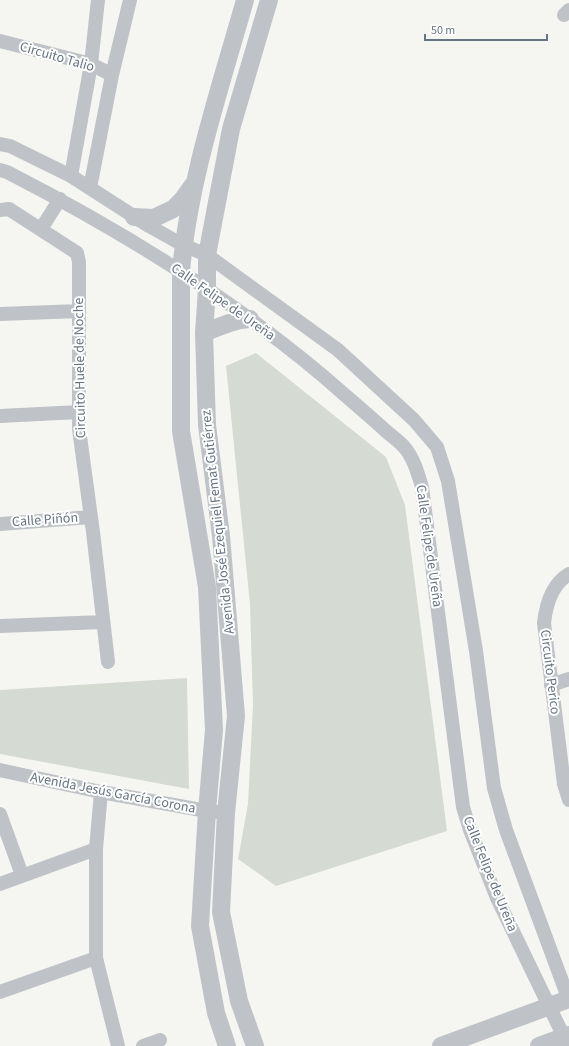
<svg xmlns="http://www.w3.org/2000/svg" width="569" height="1046" viewBox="0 0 569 1046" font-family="'Source Sans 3',sans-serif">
  <rect width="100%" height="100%" fill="#f5f6f2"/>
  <path fill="#d5dad2" d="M256,353L386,457L405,505L447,831L276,886L238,859L248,804L253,705L250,604L226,366Z
    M187,678L189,789L0,754V690Z"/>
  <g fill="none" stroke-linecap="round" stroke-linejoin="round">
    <path stroke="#bfc2c6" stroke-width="14" d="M564,15L569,10
      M0,41L91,64L112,75
      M0,144L10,146L71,176L149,226L183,245L207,255L338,350L414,420L437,447L448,481L476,651L494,788L506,830L569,1000
      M0,170L7,172C128,234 245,306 346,396C360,408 374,420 387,432C393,437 400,442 405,448C414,459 418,474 422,487L463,807L470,830L497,898L564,1037L569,1044
      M71,176L91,64L98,0
      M90,188L112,75L130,0
      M0,210L9,209L77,253L79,262V429L93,532L108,662
      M41,229L60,199
      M0,314L79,311
      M0,416L79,412
      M0,524L91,517
      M569,574C552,584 546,605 544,623L564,784L569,800
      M0,626L103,622
      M551,685L569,679
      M0,770L101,792L207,811L217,812
      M101,792L96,849V958L118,1046
      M0,814L22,875
      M0,884L96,849
      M0,992L96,958
      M143,1046L160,1040"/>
    <path stroke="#bfc2c6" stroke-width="18" d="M134,217L154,218L173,209L183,199L193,185
      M204,333C219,327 233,320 250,319
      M227,1046L216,1013L200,926L207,811L214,730L207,587L181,431V271C189,179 220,89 245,0
      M255,1046L239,1001L221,912L226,813L236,716L221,536L207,425L204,333L207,289V255L231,129L269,0
      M441,1046L569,999
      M539,1046L569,1035"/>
  </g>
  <g text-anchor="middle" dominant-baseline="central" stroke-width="4" stroke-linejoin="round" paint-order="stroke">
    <g font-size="14" fill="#677481" stroke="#fff">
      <text transform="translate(57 57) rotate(16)">Circuito Talio</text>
      <text transform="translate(223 302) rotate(35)">Calle Felipe de Ureña</text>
      <text transform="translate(80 368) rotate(-91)">Circuito Huele de Noche</text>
      <text transform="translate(45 520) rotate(-4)">Calle Piñón</text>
      <text transform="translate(218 522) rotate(-96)">Avenida José Ezequiel Femat Gutiérrez</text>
      <text transform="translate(429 546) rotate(82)">Calle Felipe de Ureña</text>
      <text transform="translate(550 672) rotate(83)">Circuito Perico</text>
      <text transform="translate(113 793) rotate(11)">Avenida Jesús García Corona</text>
      <text transform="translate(490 874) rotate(68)">Calle Felipe de Ureña</text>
    </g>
  </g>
  <path d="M425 34v6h122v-6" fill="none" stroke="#677481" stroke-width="2"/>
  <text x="431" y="34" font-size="12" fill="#677481" stroke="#ffffff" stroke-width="3" paint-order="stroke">50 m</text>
</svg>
